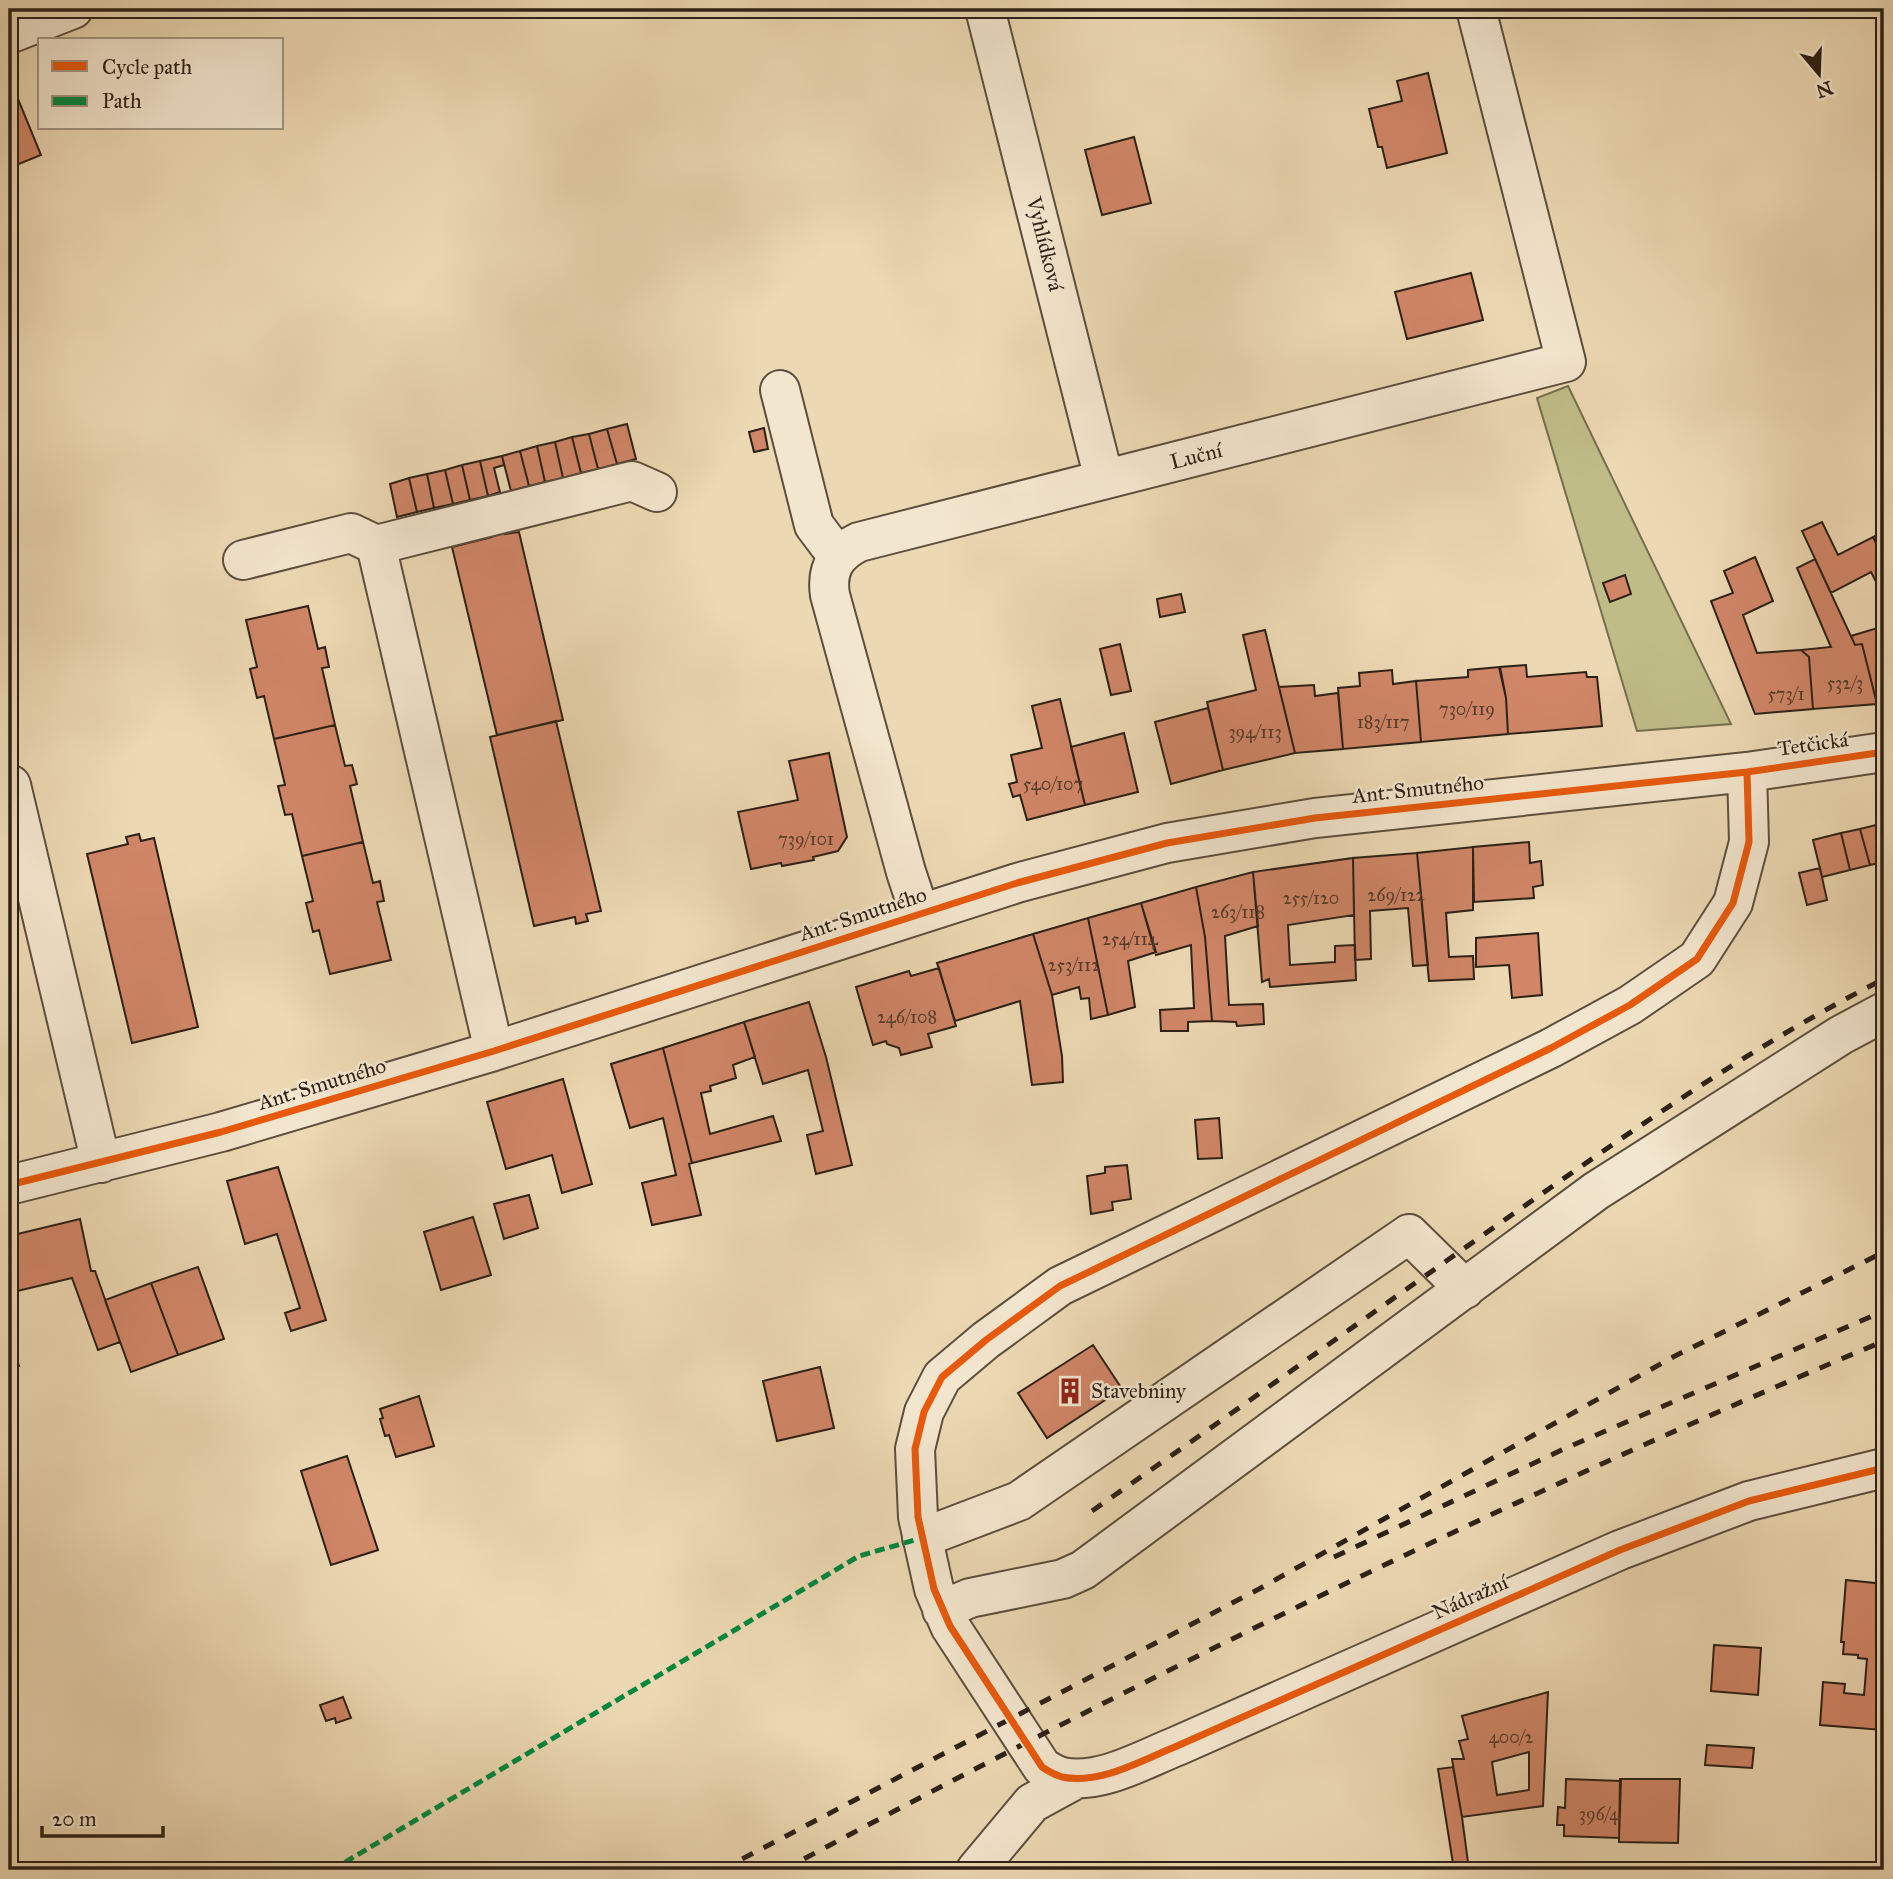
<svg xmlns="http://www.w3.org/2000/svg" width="1893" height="1879" viewBox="0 0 1893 1879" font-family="'IM FELL Great Primer',serif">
  <rect width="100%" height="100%" fill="#ecd8b3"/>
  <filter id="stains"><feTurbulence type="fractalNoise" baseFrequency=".00286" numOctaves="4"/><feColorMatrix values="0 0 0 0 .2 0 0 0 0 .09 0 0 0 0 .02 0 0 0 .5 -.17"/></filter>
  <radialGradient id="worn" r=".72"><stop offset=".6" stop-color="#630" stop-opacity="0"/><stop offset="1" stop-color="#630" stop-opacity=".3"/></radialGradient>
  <path fill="#bfbc87" stroke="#766e4e" stroke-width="2" d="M1568,386L1731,724L1637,731L1537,398Z"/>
  <path fill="#d08667" stroke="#2c2016" stroke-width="2" fill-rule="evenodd" d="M1428,73L1447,153L1387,168L1382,147H1378L1369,109L1402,101L1397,81Z
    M18,99L41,155L9,168V103Z
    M1134,137L1151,203L1102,215L1085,150Z
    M1471,273L1483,320L1407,339L1395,292Z
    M627,424L636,459L617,464L607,429Z
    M764,428L768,449L754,452L749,432Z
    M607,429L617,464L598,469L589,434Z
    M589,434L598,469L581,473L572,437Z
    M572,437L581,473L563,478L555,442Z
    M555,442L563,478L545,482L537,446Z
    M537,446L545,482L529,486L520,451Z
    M520,451L529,486L511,491L502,456Z
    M502,456L504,465L494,468L500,492L488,496L480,461Z
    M480,461L488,496L470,500L462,465Z
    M462,465L470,500L453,504L445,470Z
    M445,470L453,504L434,508L427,474Z
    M427,474L434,508L417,512L409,478Z
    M409,478L417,512L397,517L390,484Z
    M1822,522L1838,555L1873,537L1884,559V597L1871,572L1831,593L1802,531Z
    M504,528L505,534L519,532L563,720L497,735L452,547L492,537L491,531Z
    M1884,532V559L1873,537Z
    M1755,557L1773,601L1743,615L1757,653L1801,650L1809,657L1813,709L1755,714L1711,601L1733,593L1724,571Z
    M1815,559L1855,645L1862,644L1877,704L1813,709L1809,657L1801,650L1831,647L1797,568Z
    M1625,575L1631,594L1610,602L1603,583Z
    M1181,594L1185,612L1160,617L1157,599Z
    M308,606L318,649L325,647L329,667L322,668L335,725L274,739L264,696L257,698L250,669L257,667L246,620Z
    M1884,626V702L1877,704L1862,644L1855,645L1851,636Z
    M1265,630L1295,753L1223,770L1207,702L1256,690L1243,635Z
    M1120,644L1131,691L1111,695L1100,649Z
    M1526,665L1527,677L1586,672L1587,677H1597L1602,726L1508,734L1506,698L1500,667Z
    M1499,667L1506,698L1508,734L1421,742L1416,681L1468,677V670Z
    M1392,670L1393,684L1416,681L1421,742L1343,749L1338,688L1360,686L1359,673Z
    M1314,685L1315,696L1338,693L1343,749L1295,753L1279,687Z
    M1060,699L1085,805L1027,820L1020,795L1013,797L1009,784L1017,782L1011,755L1042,748L1032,706Z
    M1208,708L1223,770L1171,784L1155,722Z
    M556,721L601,911L586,914L588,921L576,924L575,917L534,926L490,737Z
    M335,725L345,766L352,765L357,784L350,786L363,842L302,856L292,814L285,815L278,786L285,785L274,739Z
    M1124,733L1138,792L1085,805L1071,747Z
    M829,753L847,837L838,851L813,857L814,860L782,866L781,863L751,869L738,812L798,800L789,761Z
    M1884,823V862L1870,865L1860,829Z
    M1860,829L1870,865L1850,870L1841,833Z
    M1841,833L1850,870L1822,877L1813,840Z
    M139,834L141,841L154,838L198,1027L132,1043L87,854L128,844L126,837Z
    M363,842L373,883L380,881L384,901L377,902L391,960L330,974L319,930L313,932L306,903L313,901L302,856Z
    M1529,842L1530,863L1541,861L1543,885L1533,887L1534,898L1474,902L1473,847Z
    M1473,847V910L1446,913L1449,957L1473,956L1474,979L1429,981L1417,853Z
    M1417,853L1428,965L1413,966L1408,908L1370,911L1371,959L1355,960L1353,858Z
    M1353,858L1354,915L1288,925L1290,965L1335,962V946L1355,945L1356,980L1270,987L1269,979L1262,982L1253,872Z
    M1820,868L1827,900L1807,905L1799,873Z
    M1253,872L1258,926L1225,936L1229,1005L1263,1004L1264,1024L1237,1026L1236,1022L1212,1021L1205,937L1196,887Z
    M1196,887L1205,937L1212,1021L1188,1022V1031H1161L1160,1010L1194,1008L1191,945L1156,955L1141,903Z
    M1141,903L1156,952L1128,961L1135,1007L1108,1015L1088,918Z
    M1088,918L1108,1015L1091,1019L1089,998L1081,999L1079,987L1052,995L1033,934Z
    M1538,933L1542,995L1512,998L1509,965L1476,967V938Z
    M1033,934L1052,995L1062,1056L1063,1082L1032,1085L1020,1001L955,1021L937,963Z
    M939,968L956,1026L928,1034L932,1047L901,1055L899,1048L887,1044L886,1041L873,1045L856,987L909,971L911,976Z
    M809,1002L826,1057L852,1165L816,1174L807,1135L823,1131L808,1070L763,1084L744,1022Z
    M744,1022L755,1057L733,1065L736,1078L710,1086L711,1091L701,1093L710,1134L773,1116L781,1141L692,1163L663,1048Z
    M663,1048L692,1163L689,1164L701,1215L652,1225L642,1183L676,1175L663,1118L630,1128L611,1064Z
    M563,1079L592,1184L562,1193L552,1155L506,1169L487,1102Z
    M1219,1118L1222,1158L1198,1159L1195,1120Z
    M1127,1165L1131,1199L1112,1202L1113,1210L1091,1214L1087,1176L1105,1173V1167Z
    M278,1167L326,1320L291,1331L285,1313L300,1308L277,1234L245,1244L227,1181Z
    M529,1195L538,1228L504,1239L494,1204Z
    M473,1217L491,1275L441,1290L424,1232Z
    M80,1219L91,1271H95L120,1342L98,1350L72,1278L9,1293V1236Z
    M198,1267L224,1339L178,1355L151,1283Z
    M151,1283L178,1355L131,1372L105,1300Z
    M9,1336L19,1366L9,1370Z
    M1093,1345L1122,1389L1047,1438L1018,1393Z
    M820,1367L834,1428L777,1441L763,1381Z
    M419,1396L434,1446L396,1457L389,1435L385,1436L380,1419L383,1418L380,1409Z
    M347,1456L378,1550L331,1565L301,1471Z
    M1846,1580L1884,1584L1883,1730L1820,1725L1823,1682L1845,1684L1844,1693L1864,1695L1867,1659L1858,1658V1655L1843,1654L1844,1642H1841Z
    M1714,1645L1761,1648L1758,1695L1711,1691Z
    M1548,1692L1543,1806L1462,1817L1452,1759H1464L1459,1741L1468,1739L1462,1716ZM1529,1752V1790L1497,1795L1492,1762Z
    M343,1697L351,1718L336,1723L335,1718L326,1721L320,1705Z
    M1707,1745L1754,1748L1752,1768L1705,1765Z
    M1453,1767L1462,1817L1469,1870H1454L1438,1769Z
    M1566,1779L1621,1781L1619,1838L1564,1836V1825H1557L1558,1807L1565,1808Z
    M1620,1779H1680L1678,1843L1619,1842Z"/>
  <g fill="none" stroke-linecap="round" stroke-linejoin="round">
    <g stroke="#5c4e3d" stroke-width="42">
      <path id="minor" d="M985,9L1104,479
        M9,34L73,9
        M780,390L814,525L838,557
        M376,545L494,1051
        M243,560L351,533L376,545L632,481L657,492
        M1747,772L1749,842L1733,903L1697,959L1630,1005L1551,1048L1060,1286L986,1340L942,1377L924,1412L915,1449L918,1517L934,1589L950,1626L1042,1767C1048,1771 1055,1775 1062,1777C1100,1785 1142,1760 1177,1746L1620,1550L1749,1501L1884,1468
        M11,785L101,1163
        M920,914L906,872L830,595C826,569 836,553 859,542L1566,362L1476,9
        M9,1185L221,1132L494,1051L1017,883L1167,843L1315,818L1747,772L1884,752
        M922,1538L1019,1501L1409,1234L1465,1289
        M942,1610L970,1598L1063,1579L1083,1570L1596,1191L1841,1035L1884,1012
        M976,1870L1032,1803L1076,1779"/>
    </g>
    <use href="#minor" stroke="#f3e6ce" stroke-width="38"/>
    <path stroke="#2c2016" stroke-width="5" stroke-dasharray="12 12" stroke-linecap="butt" d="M1092,1511C1233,1413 1372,1313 1513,1214C1633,1130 1753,1045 1884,979
      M1334,1557L1566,1448L1884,1311
      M721,1870L1259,1589L1673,1357L1884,1252
      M783,1870C1143,1678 1508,1498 1884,1341"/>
    <path stroke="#00873e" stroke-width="5" stroke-dasharray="10 5" stroke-linecap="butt" d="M1884,1393V1396
      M332,1870L859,1556L922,1538"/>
    <g stroke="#f3e6ce" stroke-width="11">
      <path id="cycleway" d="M1747,772L1749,842L1733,903L1697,959L1630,1005L1551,1048L1060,1286L986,1340L942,1377L924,1412L915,1449L918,1517L934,1589L950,1626L1042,1767C1048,1771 1055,1775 1062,1777C1100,1785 1142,1760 1177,1746L1620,1550L1749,1501L1884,1468
        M9,1185L221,1132L494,1051L1017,883L1167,843L1315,818L1747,772L1884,752"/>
    </g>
    <use href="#cycleway" stroke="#e8590c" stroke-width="7"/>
  </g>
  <defs>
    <g id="building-bare" transform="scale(2.1)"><path d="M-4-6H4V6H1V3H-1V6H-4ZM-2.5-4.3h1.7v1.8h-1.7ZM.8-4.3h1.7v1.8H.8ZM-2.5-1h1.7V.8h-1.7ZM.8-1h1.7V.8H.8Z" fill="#8f2418" stroke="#f3e6ce" stroke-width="2.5" paint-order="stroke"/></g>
  </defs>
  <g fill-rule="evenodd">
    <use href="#building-bare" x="1070" y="1391"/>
  </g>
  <g text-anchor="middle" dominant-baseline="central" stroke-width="5" stroke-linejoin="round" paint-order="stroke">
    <g font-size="18" fill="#553a2a">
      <text x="1845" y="683">532/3</text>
      <text x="1786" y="694">573/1</text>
      <text x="1467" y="709">730/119</text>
      <text x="1383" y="722">183/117</text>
      <text x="1255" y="732">394/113</text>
      <text x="1053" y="784">540/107</text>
      <text x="806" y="839">739/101</text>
      <text x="1396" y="895">269/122</text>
      <text x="1311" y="898">255/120</text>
      <text x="1238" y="912">263/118</text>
      <text x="1130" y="939">254/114</text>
      <text x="1074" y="965">253/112</text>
      <text x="907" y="1017">246/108</text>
      <text x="1511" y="1737">400/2</text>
      <text x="1599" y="1814">396/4</text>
    </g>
    <g font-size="21" fill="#2c2016" stroke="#f3e6ce">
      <text transform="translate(1045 244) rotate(76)">Vyhlídková</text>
      <text transform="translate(1196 456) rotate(-14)">Luční</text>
      <text transform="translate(1813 744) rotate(-8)">Tetčická</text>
      <text transform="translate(1418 789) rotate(-6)">Ant. Smutného</text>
      <text transform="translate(863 914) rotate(-18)">Ant. Smutného</text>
      <text transform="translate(322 1084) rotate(-17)">Ant. Smutného</text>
      <text transform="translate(1470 1597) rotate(-24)">Nádražní</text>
    </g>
    <g font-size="21" fill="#2c2016" stroke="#f3e6ce" text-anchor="start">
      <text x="1091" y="1391">Stavebniny</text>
    </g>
  </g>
  <rect width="1893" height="1879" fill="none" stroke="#ecd8b3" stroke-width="35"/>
  <rect x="10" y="10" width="1872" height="1858" fill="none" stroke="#2c2016" stroke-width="3.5"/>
  <rect x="18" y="18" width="1858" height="1844" fill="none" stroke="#2c2016" stroke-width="2"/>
  <rect x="38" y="38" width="245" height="91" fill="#f3e6ce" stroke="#a39784" stroke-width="2"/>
  <rect x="52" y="61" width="35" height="10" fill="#e8590c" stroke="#a39784" stroke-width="2"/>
  <text x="102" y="74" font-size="21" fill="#2c2016">Cycle path</text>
  <rect x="52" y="96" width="35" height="10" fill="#00873e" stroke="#a39784" stroke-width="2"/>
  <text x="102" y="108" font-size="21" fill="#2c2016">Path</text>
  <g transform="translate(1819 74) rotate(161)" stroke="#f3e6ce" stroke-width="5" paint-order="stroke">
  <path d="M0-5L12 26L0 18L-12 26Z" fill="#2c2016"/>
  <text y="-10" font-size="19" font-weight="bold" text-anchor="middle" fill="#2c2016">N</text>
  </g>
  <path d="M42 1826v10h121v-10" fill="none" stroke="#2c2016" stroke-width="3.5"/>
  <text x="52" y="1826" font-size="21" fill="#2c2016" stroke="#f3e6ce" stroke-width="5" paint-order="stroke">20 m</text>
  <rect width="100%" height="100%" filter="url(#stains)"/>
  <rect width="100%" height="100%" fill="url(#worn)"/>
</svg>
